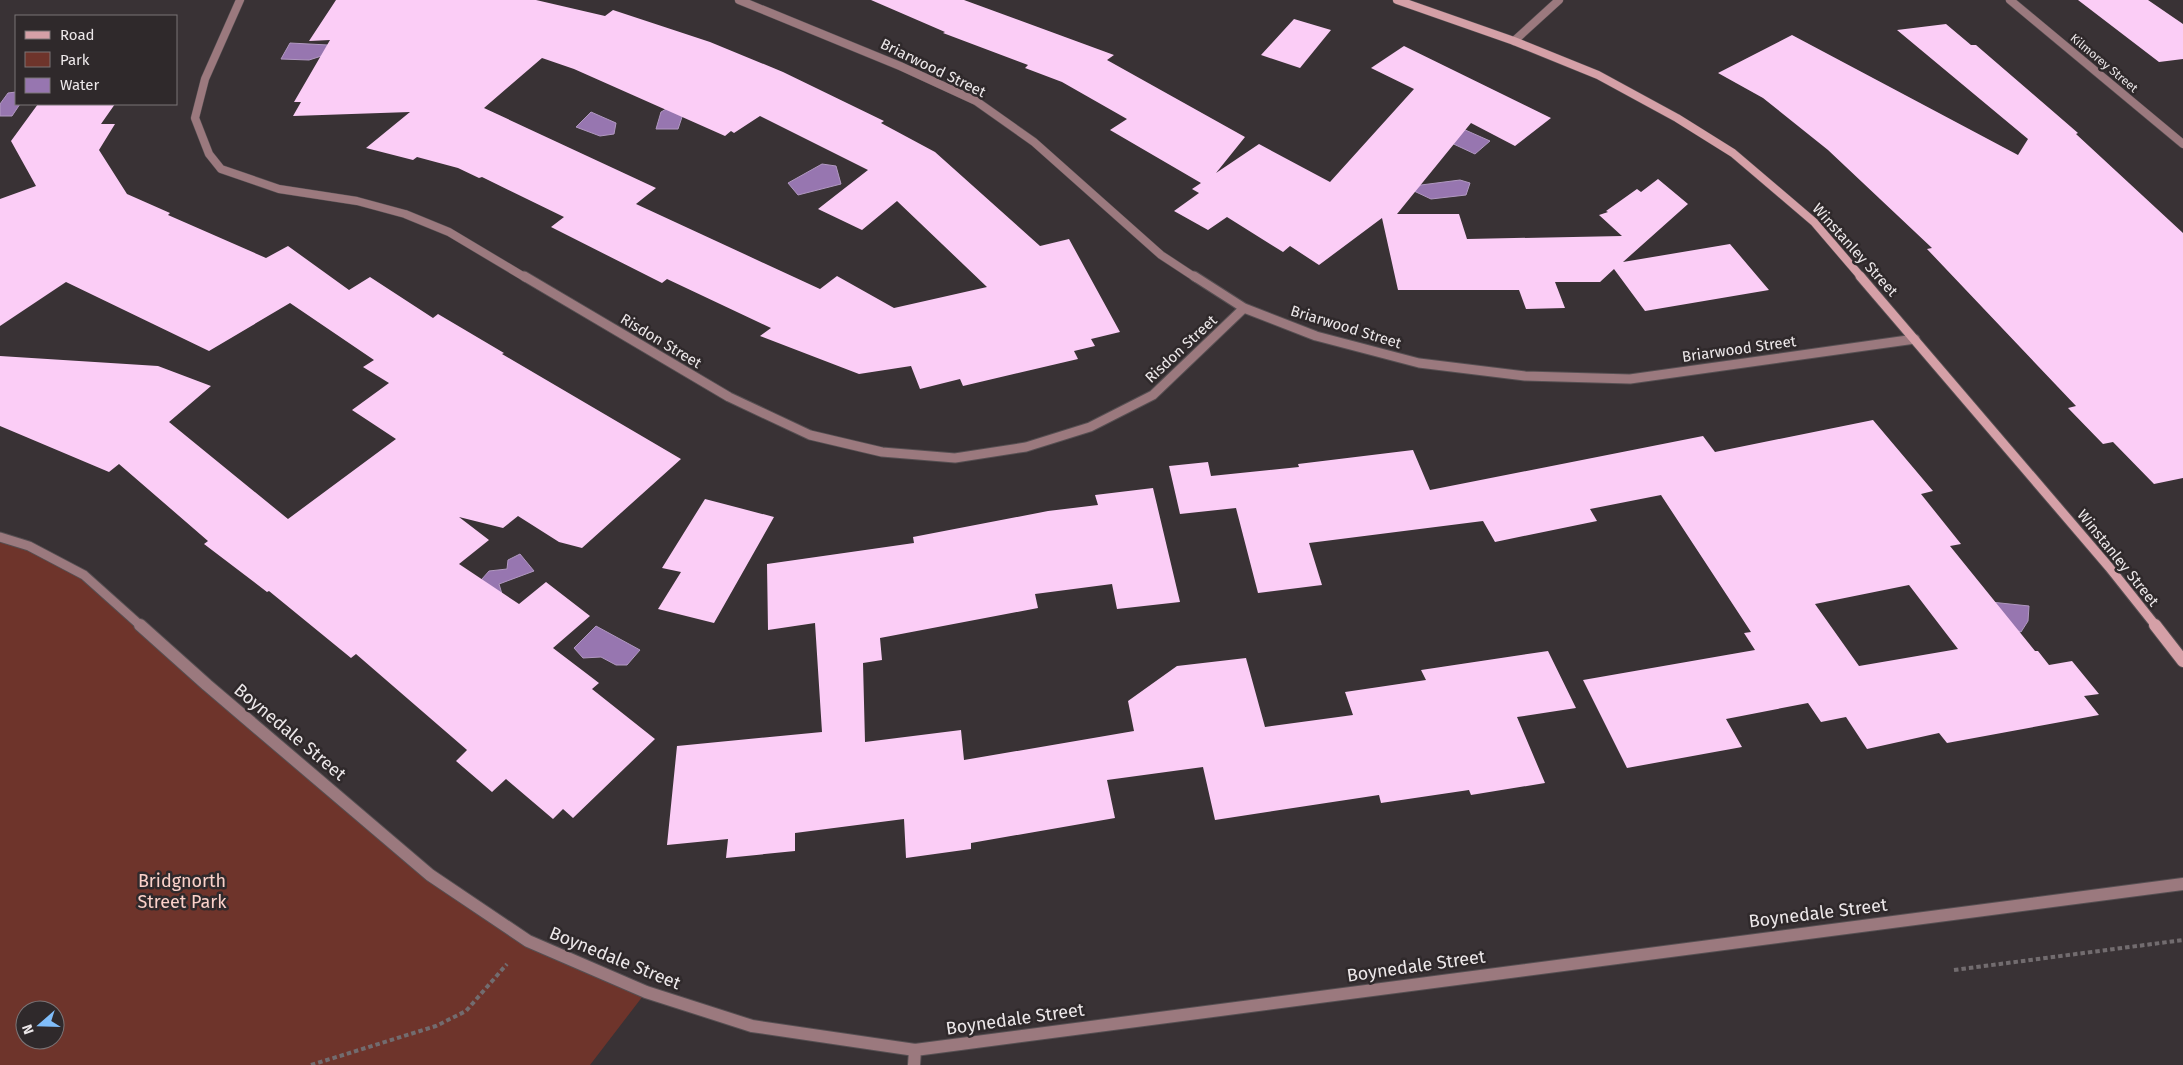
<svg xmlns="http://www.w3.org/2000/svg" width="2183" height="1065" viewBox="0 0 2183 1065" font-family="'Fira Sans',sans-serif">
  <rect width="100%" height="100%" fill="#393235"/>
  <path fill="#6e342b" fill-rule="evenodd" d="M0,537L84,575L430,875L528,941L646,992L590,1065H0ZM25,1010H55V1040H25Z"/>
  <path fill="#9776b0" stroke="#b198c1" d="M290,43L328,45V54L309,60L281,59Z
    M16,92V104H20L12,116H0V104L8,93Z
    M680,101L685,108L678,129H656L661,112Z
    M591,112L616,123L614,134L600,136L576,127Z
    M1445,121L1490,141L1475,154L1430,133Z
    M822,164L836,166L841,184L798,195L788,183Z
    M1460,180L1470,183L1466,195L1431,199L1414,191L1421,185Z
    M520,554L534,571L499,584L502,594L475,587L489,571L507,569L508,560Z
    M1981,601L2029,606L2028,621L2021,632L2004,626Z
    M596,626L640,650L627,665H616L601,657L583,658L574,648Z"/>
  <path fill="#fbcdf6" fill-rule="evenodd" d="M336,0H536L605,16L613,10L710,42L783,72L884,121L881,123L935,152L1040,246L1069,239L1120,332L1091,339L1095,346L1074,351L1078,359L963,386L960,379L920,389L911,366L859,374L760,336L771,328L667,279L662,283L551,227L564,217L482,177L479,178L458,168L417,157L413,160L366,148L410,112L293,116L301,102H294L330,40L309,41ZM542,58L574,69L725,136L731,131L734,133L760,116L868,170L818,209L862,230L897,201L987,287L894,308L837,276L820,289L636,204L656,188L484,108Z
    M871,0H964L1114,55L1107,60L1245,137L1216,173L1259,144L1330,182L1414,89L1371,68L1404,46L1551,118L1515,146L1471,123L1397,214H1459L1467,239L1622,236L1599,215L1608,212L1606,211L1637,189L1641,192L1658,179L1688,204L1623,262L1730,244L1769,290L1645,311L1614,269L1600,282H1555L1565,308L1526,309L1519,290H1398L1382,218L1319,265L1290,246L1283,252L1227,217L1208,230L1174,211L1199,193L1192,189L1201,183L1110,130L1127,119L1062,82L1025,68L1028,65L943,33L945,32Z
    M2078,0H2148L2183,24V59L2159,62Z
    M1294,19L1331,30L1300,68L1261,55Z
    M1946,24L1971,45H1976L2078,133L2076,134L2183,233V478L2154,484L2113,442L2103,444L2068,408L2076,406L1927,249L1932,248L1828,150L1763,98L1718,73L1792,35L2018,155L2028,139L1897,30Z
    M38,104H115L101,124H115L99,150L127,194L170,213L168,215L266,258L288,246L349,290L370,277L433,318L438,314L504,353L502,354L681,459L582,548L559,542L518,516L503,528L459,517L489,540L459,564L519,604L546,582L590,616L553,648L599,683L592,689L655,739L573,818L563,809L553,819L506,779L492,792L456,761L467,750L356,654L351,658L269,591L267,592L204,544L208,541L119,464L109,472L0,426V356L158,366L211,386L169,422L288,519L396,439L352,410L389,383L363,367L374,360L290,303L209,351L66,282L0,326V199L36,186L11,141Z
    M1873,420L1933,491L1921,494L1961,544L1950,546L2035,651H2038L2049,665L2072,661L2099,694L2084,696L2099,715L1947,743L1939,733L1867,749L1846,717L1821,722L1808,703L1726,719L1742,747L1627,768L1583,680L1755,650L1744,633L1751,632L1661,495L1590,509L1597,521L1495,542L1483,521L1309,543L1322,585L1258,593L1236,508L1180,514L1169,466L1208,462L1211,476L1299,467L1298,464L1413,450L1430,490L1703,436L1715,452ZM1909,585L1958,649L1859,666L1815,604Z
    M1153,488L1180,602L1117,609L1112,584L1035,594L1038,608L880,638L882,660L863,663L865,742L961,730L964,760L1134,731L1128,701L1177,666L1246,658L1265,727L1353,715L1345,692L1426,680L1421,670L1548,651L1576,708L1517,717L1545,783L1471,795L1469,790L1381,803L1379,795L1215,820L1203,767L1107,780L1115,818L971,843V849L906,858L904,819L795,833V851L726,858L728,839L667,845L677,746L822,732L815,623L768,630L767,564L914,543L913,537L1048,511L1098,505L1095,495Z
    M705,499L774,517L714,623L658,609L681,572L662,568Z"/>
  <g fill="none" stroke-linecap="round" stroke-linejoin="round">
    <g stroke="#564f52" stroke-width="9">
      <path id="street-far2" d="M240,0L205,79L195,118L209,154L221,169L279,189L357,201L405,214L449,232L526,278
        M739,0L900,66L976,101L1034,142L1161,255L1196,278
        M2010,0L2183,144
        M1514,41L1559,0"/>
    </g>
    <g stroke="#564f52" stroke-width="11">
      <path id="street-far1" d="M524,276L729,397L810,435L882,452L955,458L1026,447L1090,427L1153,395L1244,308
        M1194,276L1244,308L1316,336L1419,363L1525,376L1630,379L1915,339
        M0,537L29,546L84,575L141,626"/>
    </g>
    <g stroke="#564f52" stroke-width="14">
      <path id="street" d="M140,625L207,685L430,875L528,941L646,992L752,1026L915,1050L2183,884
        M914,1065L915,1050"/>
    </g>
    <g stroke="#564f52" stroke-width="9">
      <path id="secondary-far2" d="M1397,0L1514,41L1598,75L1677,118L1733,153L1814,222L1862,278"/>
    </g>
    <g stroke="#564f52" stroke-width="11">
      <path id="secondary-far1" d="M1860,276L2109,567L2156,626"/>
    </g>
    <g stroke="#564f52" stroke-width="14">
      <path id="secondary" d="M2155,625L2183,661"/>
    </g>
    <path stroke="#726c6f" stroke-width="4" stroke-dasharray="4.5 3" stroke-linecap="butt" d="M1954,970L2183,940
      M311,1065L436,1026L466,1011L507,964"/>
    <use href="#street-far2" stroke="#9b797e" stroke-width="8"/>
    <use href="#street-far1" stroke="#9b797e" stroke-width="9"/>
    <use href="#street" stroke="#9b797e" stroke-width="12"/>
    <use href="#secondary-far2" stroke="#d5a0a7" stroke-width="8"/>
    <use href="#secondary-far1" stroke="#d5a0a7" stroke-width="9"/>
    <use href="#secondary" stroke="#d5a0a7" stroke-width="12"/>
  </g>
  <g text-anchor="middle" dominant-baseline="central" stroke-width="5" stroke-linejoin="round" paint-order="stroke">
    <g font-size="12" fill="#ede8ea" stroke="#2f292b">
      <text transform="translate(2104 63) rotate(40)">Kilmorey Street</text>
    </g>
    <g font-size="15" fill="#ede8ea" stroke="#2f292b">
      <text transform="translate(933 68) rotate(26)">Briarwood Street</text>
      <text transform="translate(1855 250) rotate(48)">Winstanley Street</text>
      <text transform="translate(1346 327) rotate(17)">Briarwood Street</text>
      <text transform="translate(661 341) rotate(31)">Risdon Street</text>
      <text transform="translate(1181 349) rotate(-43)">Risdon Street</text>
      <text transform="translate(1739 349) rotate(-8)">Briarwood Street</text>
      <text transform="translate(2118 558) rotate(51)">Winstanley Street</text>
    </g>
    <g font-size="18" fill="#ede8ea" stroke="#2f292b">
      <text transform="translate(290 732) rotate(40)">Boynedale Street</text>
      <text transform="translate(1818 913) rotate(-7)">Boynedale Street</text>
      <text transform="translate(615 958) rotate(22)">Boynedale Street</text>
      <text transform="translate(1416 966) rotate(-8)">Boynedale Street</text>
      <text transform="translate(1015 1019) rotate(-8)">Boynedale Street</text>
    </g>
    <g font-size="18" fill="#fbd1c9" stroke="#2f292b">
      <text x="182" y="881">Bridgnorth<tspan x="182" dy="21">Street Park</tspan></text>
    </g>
  </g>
  <rect x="15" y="15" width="162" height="90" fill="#2f292b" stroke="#7b7577"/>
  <rect x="25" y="31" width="25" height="8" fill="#d5a0a7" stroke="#7b7577"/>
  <text x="60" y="40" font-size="15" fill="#ede8ea">Road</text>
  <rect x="25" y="52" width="25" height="15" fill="#6e342b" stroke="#7b7577"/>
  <text x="60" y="65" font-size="15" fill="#ede8ea">Park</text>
  <rect x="25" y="78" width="25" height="15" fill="#9776b0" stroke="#7b7577"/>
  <text x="60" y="90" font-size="15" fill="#ede8ea">Water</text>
  <g transform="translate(40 1025) rotate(250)"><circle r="24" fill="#2f292b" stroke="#7b7577"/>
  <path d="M0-4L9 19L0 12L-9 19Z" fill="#80bdfa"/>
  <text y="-8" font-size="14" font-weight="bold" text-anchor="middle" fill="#ede8ea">N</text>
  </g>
</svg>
